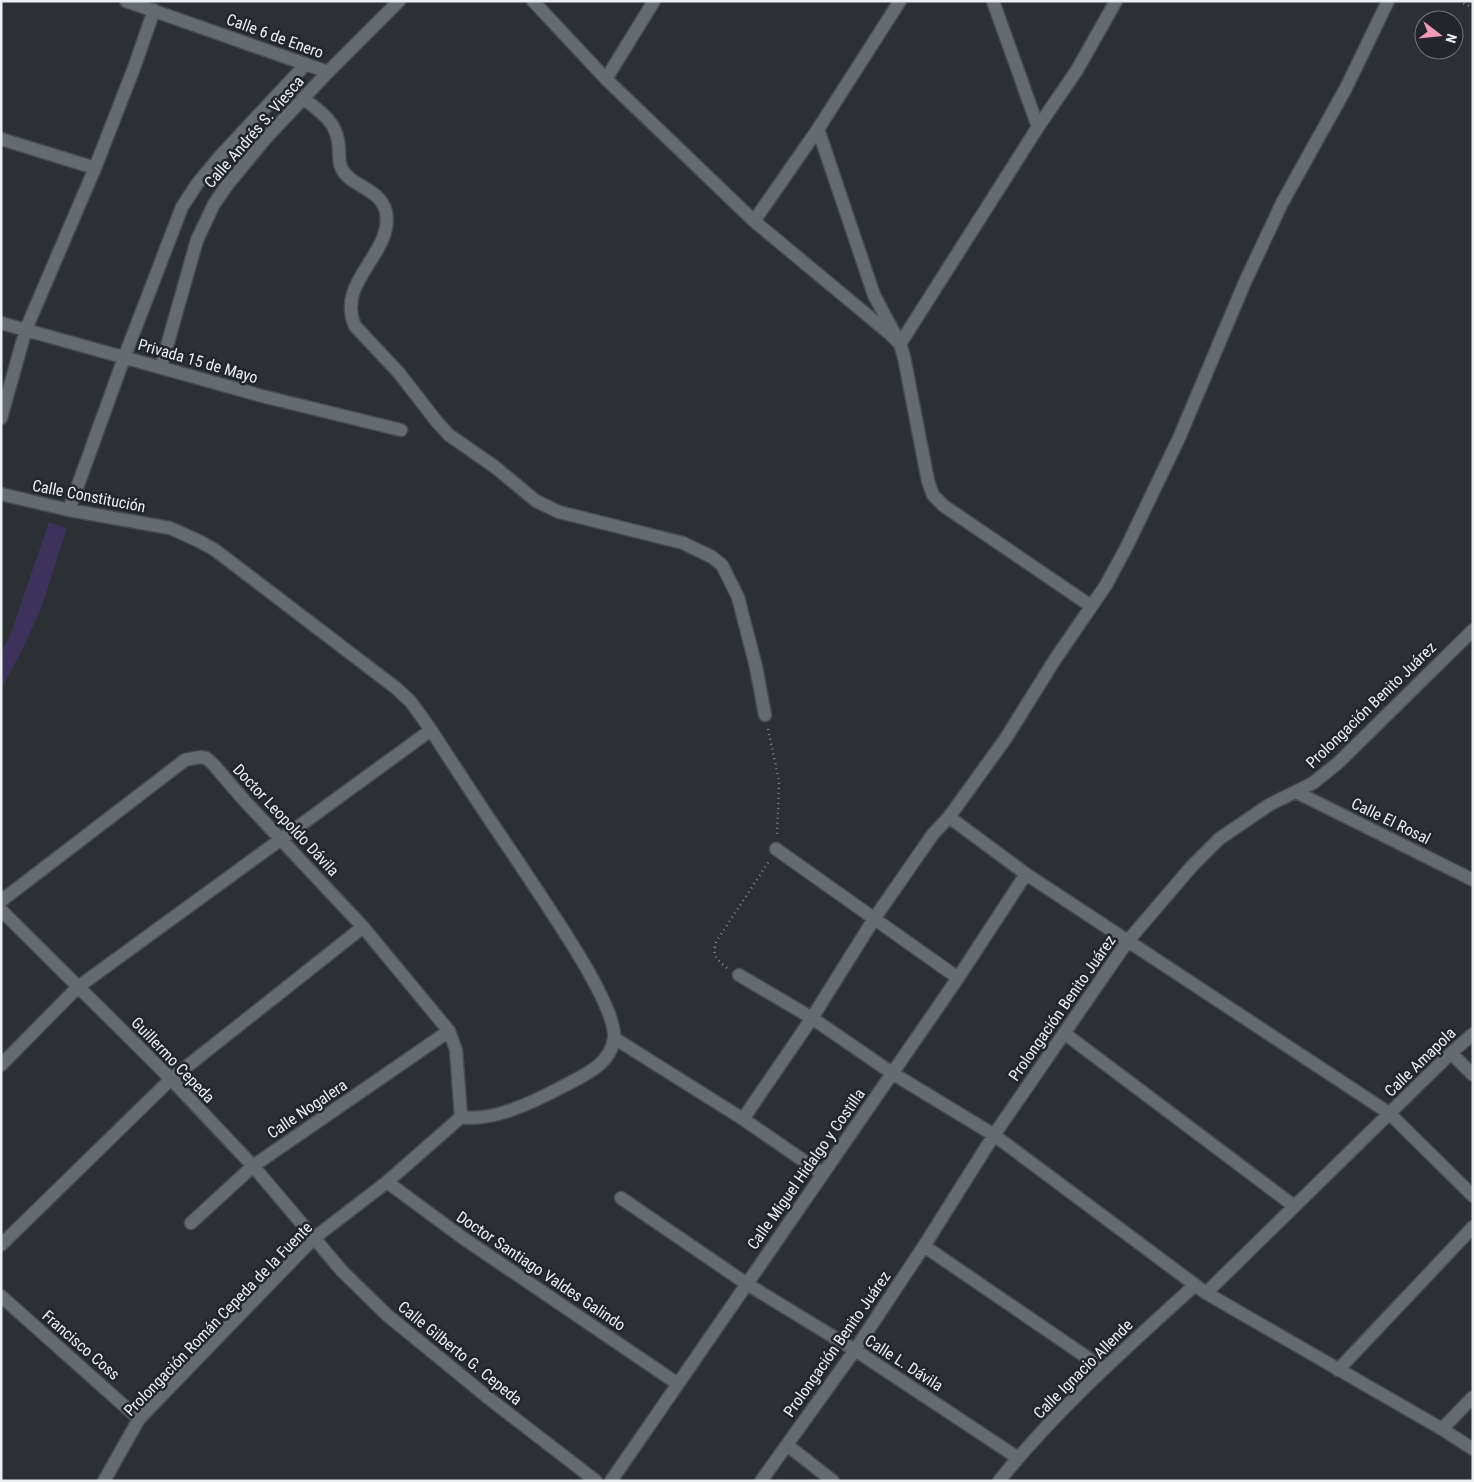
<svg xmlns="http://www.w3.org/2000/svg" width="1474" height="1482" viewBox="0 0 1474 1482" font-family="'Roboto Condensed',sans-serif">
  <rect width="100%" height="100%" fill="#2c3035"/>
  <path fill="#3c325c" d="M49,522L67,528L42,606L24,646L1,690V653L10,636Z"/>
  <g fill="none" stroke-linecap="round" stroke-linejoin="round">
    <g stroke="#484c4f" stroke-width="15">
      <path id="minor" d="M126,1L328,72
        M533,1L606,79L754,221L890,334L900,344L904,357L928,481L933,495L944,506L1091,606
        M993,1L1038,127
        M606,79L654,1
        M303,98C319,111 335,120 338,141C340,150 338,159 341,167C349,187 380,187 386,212C394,253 335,282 355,326L399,373L437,422L449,435L495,467L536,501L559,512L683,543L712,557L722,565L738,597L756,667L765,715
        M818,129L874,295L900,344L1038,127L1077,70L1116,1
        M1,139L95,168
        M754,221L818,129L900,1
        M1,323L262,396L401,430
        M161,367L197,240L214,204L228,184L266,138L328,72L399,1
        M1,418L26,329L95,168L134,68L154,10
        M1,494L69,510L170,528L199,541L215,550L396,688L411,702L431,730C460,775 489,819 519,863C540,896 617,1003 614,1038C611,1066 580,1077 558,1089C531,1103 492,1122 461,1117L387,1182L314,1238L139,1419L104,1481
        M69,510L124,358L182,207L197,184L221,155L306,64
        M1296,792L1473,880
        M949,817L1026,874L1389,1113L1473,1196
        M776,849L958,978
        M1,901L185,760L201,757L206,758L213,764L243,799L363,927L449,1031L456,1050L461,1117
        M1,910L171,1079L253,1166L342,1271L387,1315L491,1400L596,1481
        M739,975L812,1018L892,1073L994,1135L1206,1293L1442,1429L1473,1449
        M1064,1033L1294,1206
        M614,1038L743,1119L823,1174
        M1451,1053L1473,1075
        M1,1065L78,987L431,730
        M743,1119L812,1018L874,919L933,834L949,817L1006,738L1054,661L1106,585L1127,546L1179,438L1245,282L1282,203L1346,88L1388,1
        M387,1182L463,1238L678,1384
        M621,1198L747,1284L855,1350L1018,1458
        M191,1223L253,1166L449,1031
        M1,1245L171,1079L363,927
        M924,1246L1104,1369
        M1206,1293L1451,1053L1473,1034
        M1,1296L139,1419
        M1338,1370L1473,1227
        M1442,1429L1473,1397
        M787,1445L833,1481
        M611,1481L958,978L1026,874
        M761,1481L855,1350L924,1246L994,1135L1127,942L1192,866L1219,839L1269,805L1313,783L1338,763L1473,630
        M999,1481C1057,1409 1127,1347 1195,1285"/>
    </g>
    <path stroke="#808488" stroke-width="2.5" stroke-dasharray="1 4" stroke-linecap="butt" d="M1459,1L1473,8
      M768,729L779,781L777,837
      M727,968C717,960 712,956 716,942L769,861"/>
    <use href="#minor" stroke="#666b71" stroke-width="12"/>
  </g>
  <g text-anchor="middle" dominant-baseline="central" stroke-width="5" stroke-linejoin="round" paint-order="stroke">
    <g font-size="16" fill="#eceff2" stroke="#22262b">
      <text transform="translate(275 36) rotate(20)">Calle 6 de Enero</text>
      <text transform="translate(254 132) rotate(-49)">Calle Andrés S. Viesca</text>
      <text transform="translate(198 361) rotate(16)">Privada 15 de Mayo</text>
      <text transform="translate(89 496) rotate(11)">Calle Constitución</text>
      <text transform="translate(1371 705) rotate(-44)">Prolongación Benito Juárez</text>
      <text transform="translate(286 820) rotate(47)">Doctor Leopoldo Dávila</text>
      <text transform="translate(1391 821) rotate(26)">Calle El Rosal</text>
      <text transform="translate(1062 1008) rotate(-55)">Prolongación Benito Juárez</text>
      <text transform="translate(173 1060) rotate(46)">Guillermo Cepeda</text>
      <text transform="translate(1420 1062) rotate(-44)">Calle Amapola</text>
      <text transform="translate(307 1109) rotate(-34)">Calle Nogalera</text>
      <text transform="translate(806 1169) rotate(-55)">Calle Miguel Hidalgo y Costilla</text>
      <text transform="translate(541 1271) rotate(34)">Doctor Santiago Valdes Galindo</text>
      <text transform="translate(218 1319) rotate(-46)">Prolongación Román Cepeda de la Fuente</text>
      <text transform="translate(837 1344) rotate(-55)">Prolongación Benito Juárez</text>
      <text transform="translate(81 1345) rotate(41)">Francisco Coss</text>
      <text transform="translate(460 1353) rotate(39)">Calle Gilberto G. Cepeda</text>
      <text transform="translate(904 1363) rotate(33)">Calle L. Dávila</text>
      <text transform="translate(1083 1369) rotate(-45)">Calle Ignacio Allende</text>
    </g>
  </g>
  <rect width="1474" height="1482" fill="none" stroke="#eceff2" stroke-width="5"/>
  <g transform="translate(1439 35) rotate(106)"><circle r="24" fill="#22262b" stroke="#73767b"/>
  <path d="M0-4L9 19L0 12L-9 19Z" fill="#f09ab7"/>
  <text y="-8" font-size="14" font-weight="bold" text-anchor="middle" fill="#eceff2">N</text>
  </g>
</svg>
